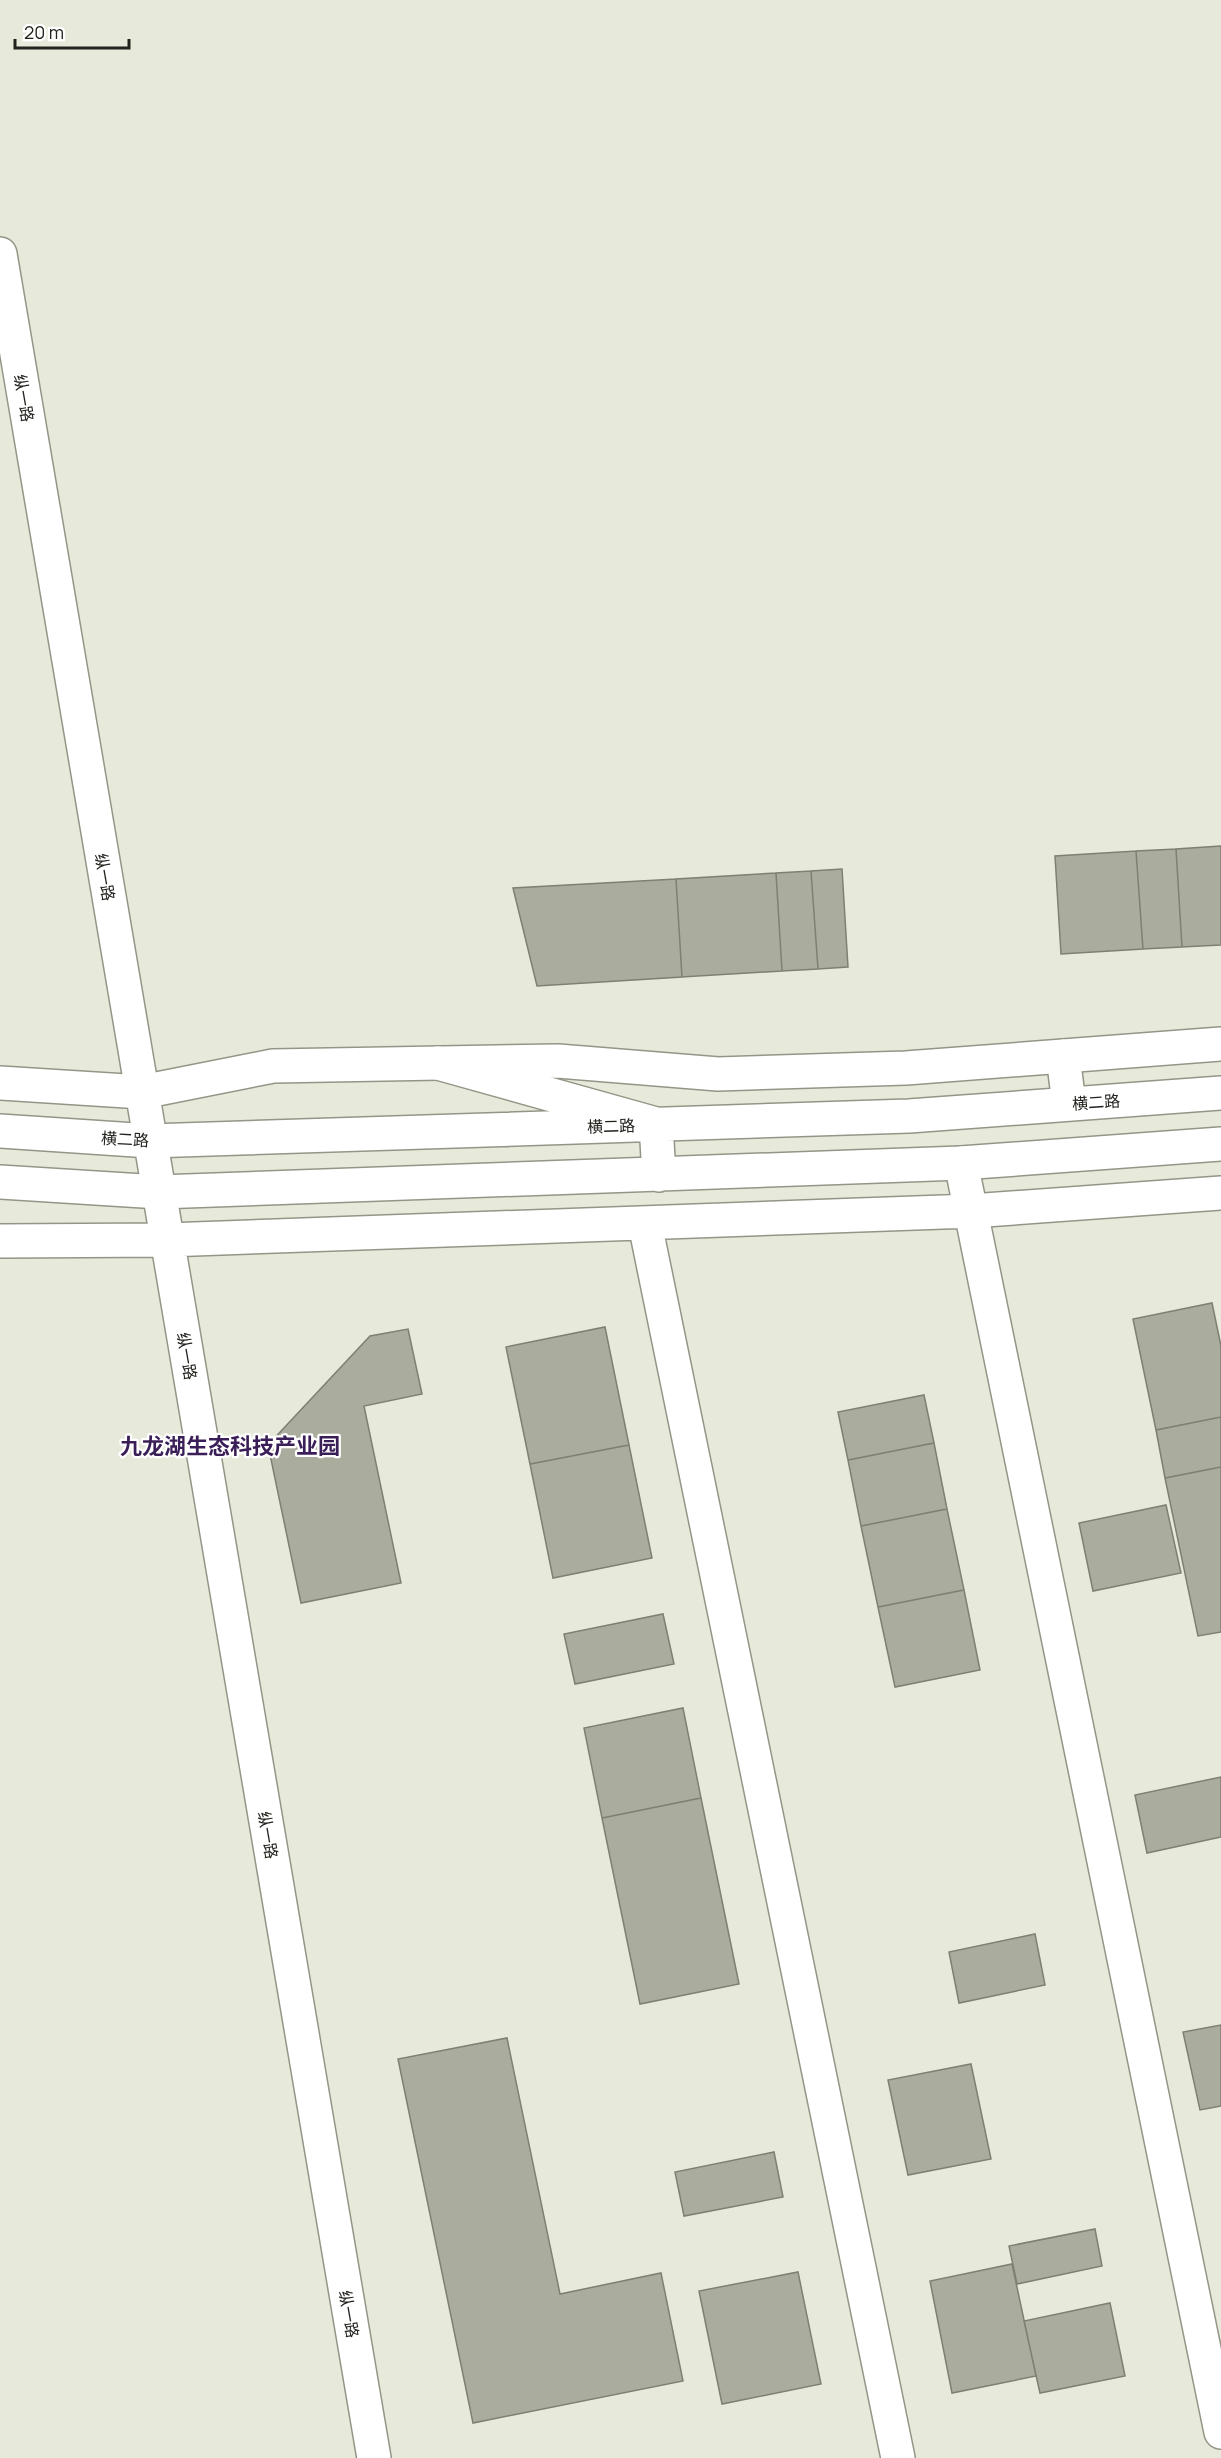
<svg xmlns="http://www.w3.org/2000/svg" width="1221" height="2458" viewBox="0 0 1221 2458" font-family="Manrope,'Noto Sans SC',sans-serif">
  <rect width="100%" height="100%" fill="#e7eada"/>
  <path fill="#aaad9e" stroke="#7d8072" stroke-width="1.5" d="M1221,846V945L1182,947L1176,849Z
    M1176,849L1182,947L1143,949L1136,851Z
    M1136,851L1143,949L1061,954L1055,856Z
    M842,869L848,967L818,969L811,871Z
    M811,871L818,969L782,971L776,873Z
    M776,873L782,971L682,977L676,879Z
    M676,879L682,977L537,986L513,888Z
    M1212,1303L1221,1346V1417L1156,1430L1133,1319Z
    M605,1327L629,1445L530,1464L506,1347Z
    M408,1329L422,1394L364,1406L401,1583L301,1603L268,1445L370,1336Z
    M924,1395L934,1443L848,1460L838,1412Z
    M1221,1417V1467L1165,1478L1156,1430Z
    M934,1443L947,1509L861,1526L848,1460Z
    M629,1445L652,1558L553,1578L530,1464Z
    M1221,1467V1632L1198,1636L1165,1478Z
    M1166,1505L1181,1573L1093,1591L1079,1523Z
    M947,1509L964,1590L878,1607L861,1526Z
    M964,1590L980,1670L895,1687L878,1607Z
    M663,1614L674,1664L575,1684L564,1634Z
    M683,1708L701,1798L602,1818L584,1728Z
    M1221,1777V1837L1147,1853L1135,1795Z
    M701,1798L739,1984L640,2004L602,1818Z
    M1035,1934L1045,1985L959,2003L949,1952Z
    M1221,2025V2106L1200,2110L1183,2032Z
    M507,2038L560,2294L661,2273L683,2381L473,2423L398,2059Z
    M971,2064L991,2159L908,2175L888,2080Z
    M774,2152L783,2197L684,2216L675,2172Z
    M1095,2229L1102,2266L1017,2284L1009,2246Z
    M1012,2264L1036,2376L952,2393L930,2281Z
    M798,2272L821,2384L722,2404L699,2291Z
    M1110,2303L1125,2376L1040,2393L1024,2321Z"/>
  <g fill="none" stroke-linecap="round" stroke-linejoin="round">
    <g stroke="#939687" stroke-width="36">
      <path id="minor" d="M0,254L374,2458
        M0,1083L142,1092L273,1066L558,1061L718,1074L906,1068L1221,1044
        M961,1163L1221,2432
        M645,1224L898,2458
        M0,1241L167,1240L971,1211L1221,1193"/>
    </g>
    <g stroke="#939687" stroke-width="36">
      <path id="major" d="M1063,1056L1069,1104
        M438,1063L656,1124L659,1175
        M0,1131L150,1141L909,1116L1221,1093
        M0,1182L159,1192L961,1163L1221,1144"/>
    </g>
    <use href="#minor" stroke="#fff" stroke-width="33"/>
    <use href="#major" stroke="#fff" stroke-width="33"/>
  </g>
  <g text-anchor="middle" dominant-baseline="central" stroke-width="4.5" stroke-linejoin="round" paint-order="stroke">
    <g font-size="16" fill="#21231d" stroke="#fff">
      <text transform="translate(24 398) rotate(80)">纵一路</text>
      <text transform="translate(105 877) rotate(80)">纵一路</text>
      <text transform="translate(1096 1102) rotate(-4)">横二路</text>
      <text transform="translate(611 1126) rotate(-2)">横二路</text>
      <text transform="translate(125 1139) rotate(3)">横二路</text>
      <text transform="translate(187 1356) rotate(80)">纵一路</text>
      <text transform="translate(268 1835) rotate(80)">纵一路</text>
      <text transform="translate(349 2314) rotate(80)">纵一路</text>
    </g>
    <g font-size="22" font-weight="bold" fill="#3a1e57" stroke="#fff">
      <text x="230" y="1446">九龙湖生态科技产业园</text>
    </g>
  </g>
  <path d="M15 39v9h114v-9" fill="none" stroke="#21231d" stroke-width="3"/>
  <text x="24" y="39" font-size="18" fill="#21231d" stroke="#ffffff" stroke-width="4.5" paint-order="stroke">20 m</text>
</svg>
